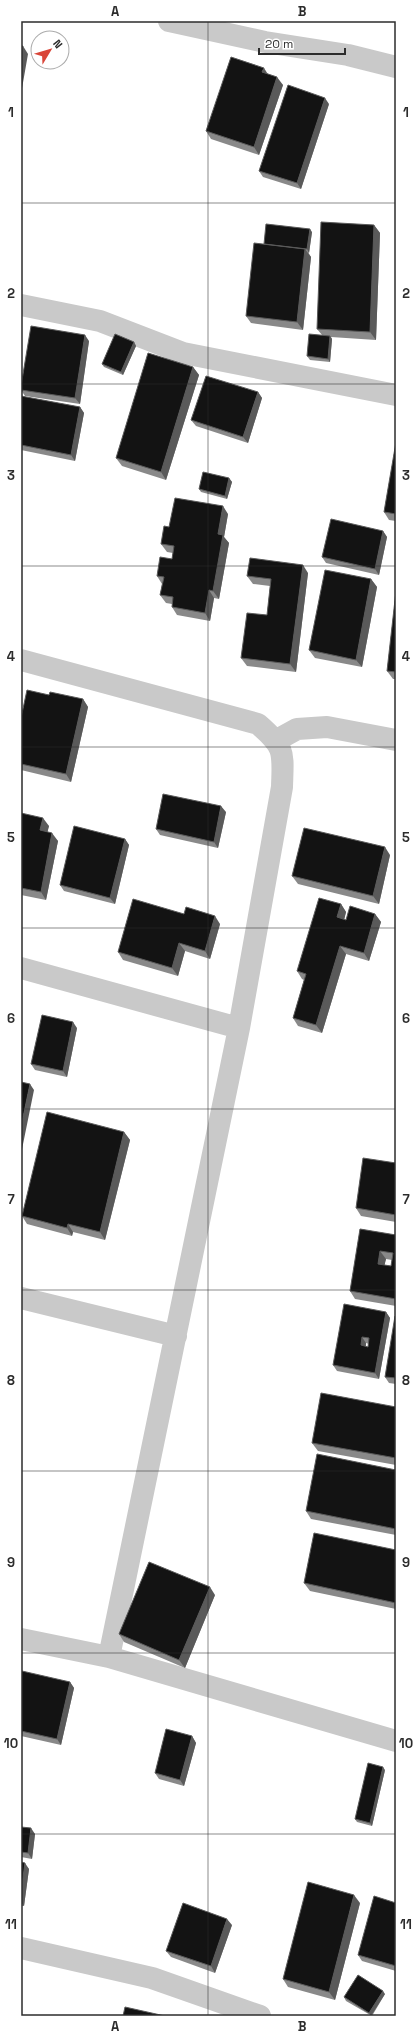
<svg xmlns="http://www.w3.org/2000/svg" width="417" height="2037" viewBox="0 0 417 2037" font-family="'Space Grotesk',sans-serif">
  <rect width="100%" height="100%" fill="#fff"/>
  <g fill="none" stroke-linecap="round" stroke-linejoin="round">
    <path stroke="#c9c9c9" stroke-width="22" d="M169,21L265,42L348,55L396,67
      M21,305L100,321L183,353L396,395
      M21,660L258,724C286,748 283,752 282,787L239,1028L109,1657
      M277,740L297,729L327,727L396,740
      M21,968L239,1028
      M21,1298L176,1336
      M21,1639L109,1657L396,1741
      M21,1948L152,1978L260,2016"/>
  </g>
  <path fill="#898989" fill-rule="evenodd" d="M268,74L283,85L259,155L211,139L206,131Z
    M329,104L301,189L263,177L259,171Z
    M374,225L380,233L376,340L331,337L332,339L330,362L310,360L307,356L322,335L317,329Z
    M312,232L309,253L308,252L311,257L303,330L251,323L246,316L264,244Z
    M89,341L80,404L25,396L21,390V386Z
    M134,342L136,346L123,375L104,367L102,364Z
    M193,367L199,375L166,480L122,466L116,458Z
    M258,392L262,398L248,443L196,426L191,420Z
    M21,396L80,407L84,413L75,461L21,450Z
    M396,442V521L389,520L384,512Z
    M229,478L232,482L227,499L201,492L199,489Z
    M228,514L224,537L229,543L219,599L214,598L210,621L177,615L172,607V604L166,603L160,595L162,584L157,576L172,559L173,553L167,552L161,544L169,527Z
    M383,531L387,537L379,575L326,563L322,557Z
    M308,573L296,672L247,666L241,658L267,615L270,586L253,584L247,576Z
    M371,579L377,587L362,667L315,658L309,650Z
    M396,591V679H393L387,671Z
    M49,695L83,699L88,707L71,782L21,770V718Z
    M226,812L218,848L160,835L156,829Z
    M21,813L49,826L47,832L58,841L46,900L21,895Z
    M125,839L129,845L115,904L64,891L60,885Z
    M390,855L379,904L298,884L292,876Z
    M341,904L346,912L344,919L346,920L375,914L381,922L369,961L346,954L322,1033L298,1026L293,1018L304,980L302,979L297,971Z
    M184,914L220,924L210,959L185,951L178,976L123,960L118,952Z
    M77,1028L67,1077L35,1070L31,1064Z
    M124,1132L130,1140L105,1240L73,1232L72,1236L27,1224L22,1216Z
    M396,1163V1222L361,1216L356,1208Z
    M360,1229L396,1235V1306L355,1299L350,1291ZM386,1259L392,1260L391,1266L384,1265Z
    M386,1312L390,1318L379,1379L337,1371L333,1365ZM366,1343L369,1344L368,1347L366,1346Z
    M396,1316V1384L389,1383L385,1377Z
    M396,1407V1465L318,1451L312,1443Z
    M396,1470V1535L311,1519L306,1511Z
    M396,1550V1609L310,1591L304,1583Z
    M215,1595L185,1668L124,1642L119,1634Z
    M21,1674L70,1682L74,1688L61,1745L21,1736Z
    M192,1736L196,1743L184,1786L159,1779L155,1773Z
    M385,1770L372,1826L357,1822L355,1819Z
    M21,1827L35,1834L32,1859L21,1857Z
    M21,1862L29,1869L24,1906H21Z
    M360,1903L335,2000L288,1987L283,1979Z
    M396,1903V1971L362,1961L358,1955Z
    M232,1925L215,1973L171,1957L166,1951Z
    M385,1994L372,2016L346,2001L344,1997Z"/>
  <path fill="#5a5a5a" d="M23,46L28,54L21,94V55Z
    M264,68L269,76L262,72Z
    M277,77L283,85L259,155L254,147Z
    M325,98L329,104L301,189L297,183Z
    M374,225L380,233L376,340L370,332Z
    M310,229L312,232L309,253L307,249Z
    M305,249L311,257L303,330L297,322Z
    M85,335L89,341L80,404L75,398Z
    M330,336L332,339L330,362L328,359Z
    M134,342L136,346L123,375L121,372Z
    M193,367L199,375L166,480L161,472Z
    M258,392L262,398L248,443L243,437Z
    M80,407L84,413L75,461L71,455Z
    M229,478L232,482L227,499L225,496Z
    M223,506L228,514L224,537L229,543L219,599L213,591L218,534Z
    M383,531L387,537L379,575L375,569Z
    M303,565L308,573L296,672L290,664Z
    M371,579L377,587L362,667L356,660Z
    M209,590L214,598L210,621L205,613Z
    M83,699L88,707L71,782L66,774Z
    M221,806L226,812L218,848L214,842Z
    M43,818L49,826L46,838L40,830Z
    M52,833L58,841L46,900L41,892Z
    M125,839L129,845L115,904L110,898Z
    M385,847L390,855L379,904L373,896Z
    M341,904L346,912L343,925L337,917Z
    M375,914L381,922L369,961L364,953Z
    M215,916L220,924L210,959L205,951Z
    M179,943L185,951L178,976L172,968Z
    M340,946L346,954L322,1033L316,1025Z
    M73,1022L77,1028L67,1077L63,1071Z
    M30,1084L34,1090L21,1154V1127Z
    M124,1132L130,1140L105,1240L100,1232Z
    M68,1224L73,1232L72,1236L67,1228Z
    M380,1251L386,1259L383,1272L378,1264Z
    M386,1312L390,1318L379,1379L375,1373Z
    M362,1337L366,1343L365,1351L361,1345Z
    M210,1587L215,1595L185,1668L179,1660Z
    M70,1682L74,1688L61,1745L57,1739Z
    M192,1736L196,1743L184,1786L180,1780Z
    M383,1767L385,1770L372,1826L370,1823Z
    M31,1828L35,1834L32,1859L28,1853Z
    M25,1863L29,1869L24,1906L21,1902V1892Z
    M354,1895L360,1903L335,2000L329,1992Z
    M227,1919L232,1925L215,1973L211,1966Z
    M383,1991L385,1994L371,2016L369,2013Z"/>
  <path fill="#131313" stroke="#5a5a5a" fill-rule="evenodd" d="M21,46H23L21,55Z
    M231,57L264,68L262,72L277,77L254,147L206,131Z
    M288,85L325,98L297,183L259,171Z
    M321,222L374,225L370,332L317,329Z
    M266,224L310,229L307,249L264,244Z
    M254,243L305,249L297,322L246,316Z
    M31,326L85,335L75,398L21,390V386Z
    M115,334L134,342L121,372L102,364Z
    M309,334L330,336L328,359L307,356Z
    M148,353L193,367L161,472L116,458Z
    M206,376L258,392L243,437L191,420Z
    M21,396L80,407L71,455L21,445Z
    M396,442V514L384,512Z
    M203,472L229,478L225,496L199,489Z
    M175,498L223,506L218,534L223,535L213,591L209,590L205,613L172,607L173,597L160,595L164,577L157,576L160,557L172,559L174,546L161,544L164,526L169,527Z
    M331,519L383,531L375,569L322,557Z
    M250,558L303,565L290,664L241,658L247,613L267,615L271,579L247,576Z
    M325,570L371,579L356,660L309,650Z
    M396,591V672L387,671Z
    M27,690L49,695L50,692L83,699L66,774L21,764V718Z
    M163,794L221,806L214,842L156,829Z
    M21,813L43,818L40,830L52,833L41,892L21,888Z
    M74,826L125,839L110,898L60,885Z
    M304,828L385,847L373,896L292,876Z
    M319,898L341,904L337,917L346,920L350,906L375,914L364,953L340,946L316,1025L293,1018L306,974L297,971Z
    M133,899L184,914L186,907L215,916L205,951L179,943L172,968L118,952Z
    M42,1015L73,1022L63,1071L31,1064Z
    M21,1082L30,1084L21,1127Z
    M47,1112L124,1132L100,1232L68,1224L67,1228L22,1216Z
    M363,1158L396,1163V1215L356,1208Z
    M360,1229L396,1235V1299L350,1291ZM380,1251L393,1253L391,1266L378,1264Z
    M344,1304L386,1312L375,1373L333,1365ZM362,1337L369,1338L368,1347L361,1345Z
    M395,1316H396V1378L385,1377Z
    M321,1393L396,1407V1458L312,1443Z
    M317,1454L396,1470V1529L306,1511Z
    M314,1533L396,1550V1603L304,1583Z
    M149,1562L210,1587L179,1660L119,1634Z
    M22,1671L70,1682L57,1739L21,1731V1674Z
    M166,1729L192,1736L180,1780L155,1773Z
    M368,1763L383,1767L370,1823L355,1819Z
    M21,1827L31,1828L28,1853L21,1852Z
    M21,1862L25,1863L21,1892Z
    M308,1882L354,1895L329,1992L283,1979Z
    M374,1896L396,1903V1966L358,1955Z
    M183,1903L227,1919L211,1966L166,1951Z
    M358,1975L383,1991L369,2013L344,1997Z
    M125,2007L165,2016H123Z"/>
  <path fill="none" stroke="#2c2c2c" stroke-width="1" stroke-opacity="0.55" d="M208,21V2016M21,203H396M21,384H396M21,566H396M21,747H396M21,928H396M21,1109H396M21,1290H396M21,1471H396M21,1653H396M21,1834H396"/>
  <rect width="417" height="2037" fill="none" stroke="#ffffff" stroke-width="44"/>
  <g transform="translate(50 50) rotate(52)"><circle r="19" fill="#ffffff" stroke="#ababab"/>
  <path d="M0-3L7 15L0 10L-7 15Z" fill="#d94538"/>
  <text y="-6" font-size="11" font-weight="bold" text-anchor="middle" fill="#2c2c2c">N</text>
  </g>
  <path d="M259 48v6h86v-6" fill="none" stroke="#2c2c2c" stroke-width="2"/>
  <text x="265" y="48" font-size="12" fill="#2c2c2c" stroke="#ffffff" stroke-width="3" paint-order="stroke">20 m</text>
  <rect x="22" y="22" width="373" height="1993" fill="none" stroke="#2c2c2c" stroke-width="1.5"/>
  <g font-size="13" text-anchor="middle" font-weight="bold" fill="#2c2c2c">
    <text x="115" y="16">A</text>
    <text x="302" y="16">B</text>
    <text x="11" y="117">1</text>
    <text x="406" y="117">1</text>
    <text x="11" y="298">2</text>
    <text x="406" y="298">2</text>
    <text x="11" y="480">3</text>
    <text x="406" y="480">3</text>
    <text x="11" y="661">4</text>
    <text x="406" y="661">4</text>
    <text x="11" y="842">5</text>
    <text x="406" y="842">5</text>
    <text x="11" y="1023">6</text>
    <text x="406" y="1023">6</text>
    <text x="11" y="1204">7</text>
    <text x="406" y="1204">7</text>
    <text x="11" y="1385">8</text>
    <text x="406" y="1385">8</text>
    <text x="11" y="1567">9</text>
    <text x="406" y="1567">9</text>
    <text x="11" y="1748">10</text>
    <text x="406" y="1748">10</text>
    <text x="11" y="1929">11</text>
    <text x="406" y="1929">11</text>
    <text x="115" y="2031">A</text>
    <text x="302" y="2031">B</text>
  </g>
</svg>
